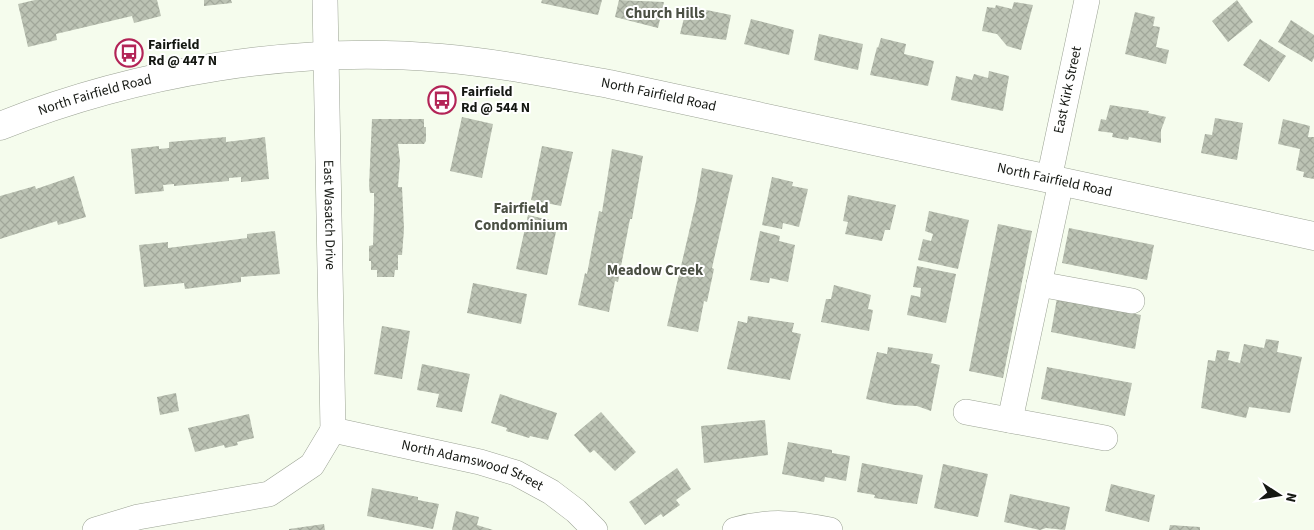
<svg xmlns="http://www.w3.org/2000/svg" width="1314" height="530" viewBox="0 0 1314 530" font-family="'Source Sans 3',sans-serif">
  <defs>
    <pattern id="building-cross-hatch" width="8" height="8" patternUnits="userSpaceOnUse" patternTransform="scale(1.25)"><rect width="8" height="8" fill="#bcc3b4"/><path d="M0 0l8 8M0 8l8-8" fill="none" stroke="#a1a79a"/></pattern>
  </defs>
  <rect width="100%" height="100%" fill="#f5fced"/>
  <path fill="url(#building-cross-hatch)" d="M35,0H157L161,16L134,23L132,16L56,34L57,40L28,47L18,4Z
    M204,0H231L232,3L204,6Z
    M542,0H602L598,15L541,3Z
    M619,0L664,2L658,28L615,17Z
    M1237,0L1253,22L1228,42L1212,21Z
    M1014,2L1033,5L1021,50L1007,46L997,34L982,31L987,7L995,8L996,5L1012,9Z
    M687,6L731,15L726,40L680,34Z
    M1135,12L1155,17L1153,26L1160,27L1156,47L1169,50L1166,64L1125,54Z
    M751,19L794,30L789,55L744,44Z
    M1291,20L1314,35V58L1312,62L1278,42Z
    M819,34L863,44L858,70L814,60Z
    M881,38L906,44L904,54L934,61L928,86L870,75L877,47L878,48Z
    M1260,39L1286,56L1269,82L1243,65Z
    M989,71L1009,76L1003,111L951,100L956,76L972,80L974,74L988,78Z
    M1110,105L1149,111L1148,113L1166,117L1161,130V143L1129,137L1128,140L1112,137L1113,133L1098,131L1101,119L1106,120Z
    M462,117L493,124L482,178L450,171Z
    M1215,118L1243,123L1237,160L1201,153L1205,134L1212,135Z
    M372,119H424V127H426V141L424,144H398L400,161L398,187H402L404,229L402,255H398V270H395L394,277H377V270H371V261H369V246L373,245L374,210V193H370L369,186Z
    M1283,119L1310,126L1308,137H1314V179L1303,177L1304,172L1296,170L1300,149L1278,144Z
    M226,137V142L265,137L269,179L241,182V177L229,178V181L174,186V184L163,185L164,191L135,194L131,149L159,146V149L169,148V142Z
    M542,146L573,152L561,206L531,200Z
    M612,149L643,156L632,219H630L618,282L615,281L609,312L578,305L585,273L587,274L599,211L602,212Z
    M702,168L733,175L712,268L714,269L707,302L704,301L698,332L667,326L696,202Z
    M74,176L86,217L58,225L57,221L0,239V196L35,186L36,189Z
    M772,177L793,182L792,186L808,189L799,227L783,223L782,229L762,225Z
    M848,195L896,205L890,230H885L882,241L845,234L848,222L843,221Z
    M929,211L969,220L958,269L918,260L923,239L931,241L933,234L925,231Z
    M528,215L558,222L547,275L516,269Z
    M998,224L1032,231L1003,378L969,371Z
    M1069,228L1154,245L1147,280L1062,263Z
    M275,231L280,274L241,277V282L185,289L184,283L144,287L139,245L168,242V248L247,238V234Z
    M760,231L780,236L779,241L795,245L788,282L770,278L769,283L750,280Z
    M917,266L956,274L946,323L907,315L911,295L920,297L921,288L913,287Z
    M473,283L527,294L521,324L467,313Z
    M834,285L871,295L868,309L873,310L869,331L821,322L826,299H831Z
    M1057,298L1141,315L1135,349L1051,332Z
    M748,316L794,323L792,332L801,334L790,380L727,369L738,321L747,323Z
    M382,326L410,331L402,379L374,374Z
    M1266,339L1279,341L1277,352L1302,357L1290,413L1249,407L1246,418L1201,408L1208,360L1215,361L1217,350L1230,352L1228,360L1240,363L1244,344L1264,348Z
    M888,347L933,354L931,363L940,365L931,411L917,406L895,405L866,399L877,352L887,354Z
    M422,364L470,374L462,412L436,407L439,394L417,390Z
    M1047,367L1132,383L1125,416L1041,399Z
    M176,393L179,411L160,415L157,397Z
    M500,394L557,413L548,440L530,436L529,438L506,431L507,428L491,423Z
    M601,412L636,452L615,471L594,450L590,453L574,435Z
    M249,414L254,438L237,442L238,445L225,448L224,445L195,452L188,428Z
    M765,420L768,455L704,463L701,426Z
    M788,442L832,450V453L850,456L846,481L825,477L824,482L782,474Z
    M862,463L923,475L917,504L874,498L875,495L857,492Z
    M943,464L988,474L978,517L934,508Z
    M677,468L691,489L676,500L680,505L663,517L661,514L645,525L629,502Z
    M1111,484L1155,495L1149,522L1105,511Z
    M372,488L418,497V500L439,504L433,529L367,516Z
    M1010,494L1070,507L1065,530L1046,528L1040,530L1004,522Z
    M456,511L479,517L477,525L493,530H452Z
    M324,524L325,530H289V529Z
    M1170,525L1200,527V530H1169Z"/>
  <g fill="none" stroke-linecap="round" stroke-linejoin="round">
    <g stroke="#9ca395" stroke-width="26">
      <g id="minor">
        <path id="s1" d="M325,0L333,430"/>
        <path id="s2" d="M1049,179L1087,0"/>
        <path d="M1039,284L1132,301"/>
        <path d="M966,412L1105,438"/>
        <path d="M1010,420L1061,182"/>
        <path id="s3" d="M333,430L480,462L516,473L551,492L576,511L595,530"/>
        <path d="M95,530L138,517L269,494L312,465L333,430"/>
        <path d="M735,530C768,520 797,523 830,530"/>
      </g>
    </g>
    <g stroke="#9ca395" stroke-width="29">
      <g id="major">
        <path id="s4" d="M0,126C135,72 296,45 441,58C498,63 553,74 609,84L1314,236"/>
      </g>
    </g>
    <use href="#minor" stroke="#fff" stroke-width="25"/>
    <use href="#major" stroke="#fff" stroke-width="28"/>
  </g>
  <defs>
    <g id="bus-ring" transform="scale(1.4375)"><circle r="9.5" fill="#fff" stroke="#b32457" stroke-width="1.5"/><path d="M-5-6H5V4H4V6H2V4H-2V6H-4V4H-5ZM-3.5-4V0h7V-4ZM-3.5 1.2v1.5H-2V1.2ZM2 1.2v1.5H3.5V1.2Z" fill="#b32457"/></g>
  </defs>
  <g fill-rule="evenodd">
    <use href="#bus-ring" x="129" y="53"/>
    <use href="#bus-ring" x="442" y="100"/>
  </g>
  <g text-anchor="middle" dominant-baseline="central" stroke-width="4" stroke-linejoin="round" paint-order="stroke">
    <g font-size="14" font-weight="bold" fill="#151813" stroke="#fff" text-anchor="start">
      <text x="148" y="45">Fairfield<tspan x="148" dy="16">Rd @ 447 N</tspan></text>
      <text x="461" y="92">Fairfield<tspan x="461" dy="16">Rd @ 544 N</tspan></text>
    </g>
    <g font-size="14" fill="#151813" stroke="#fff">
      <text stroke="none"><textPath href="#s2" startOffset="91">East Kirk Street</textPath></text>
      <text stroke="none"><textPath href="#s4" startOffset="671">North Fairfield Road</textPath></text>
      <text stroke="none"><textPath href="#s4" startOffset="100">North Fairfield Road</textPath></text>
      <text stroke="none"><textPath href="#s4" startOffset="1076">North Fairfield Road</textPath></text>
      <text stroke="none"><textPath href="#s1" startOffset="215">East Wasatch Drive</textPath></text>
      <text stroke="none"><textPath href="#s3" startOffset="144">North Adamswood Street</textPath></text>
    </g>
    <g font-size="15" font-weight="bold" fill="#4b5044" stroke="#fff">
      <text x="665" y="13">Church Hills</text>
      <text x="521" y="208">Fairfield<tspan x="521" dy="17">Condominium</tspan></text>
      <text x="655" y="270">Meadow Creek</text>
    </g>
  </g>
  <g transform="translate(1279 495) rotate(102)" stroke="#ffffff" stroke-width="4" paint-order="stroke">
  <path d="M0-4L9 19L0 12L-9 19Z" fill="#151813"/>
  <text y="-8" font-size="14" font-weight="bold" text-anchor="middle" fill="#151813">N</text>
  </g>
</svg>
